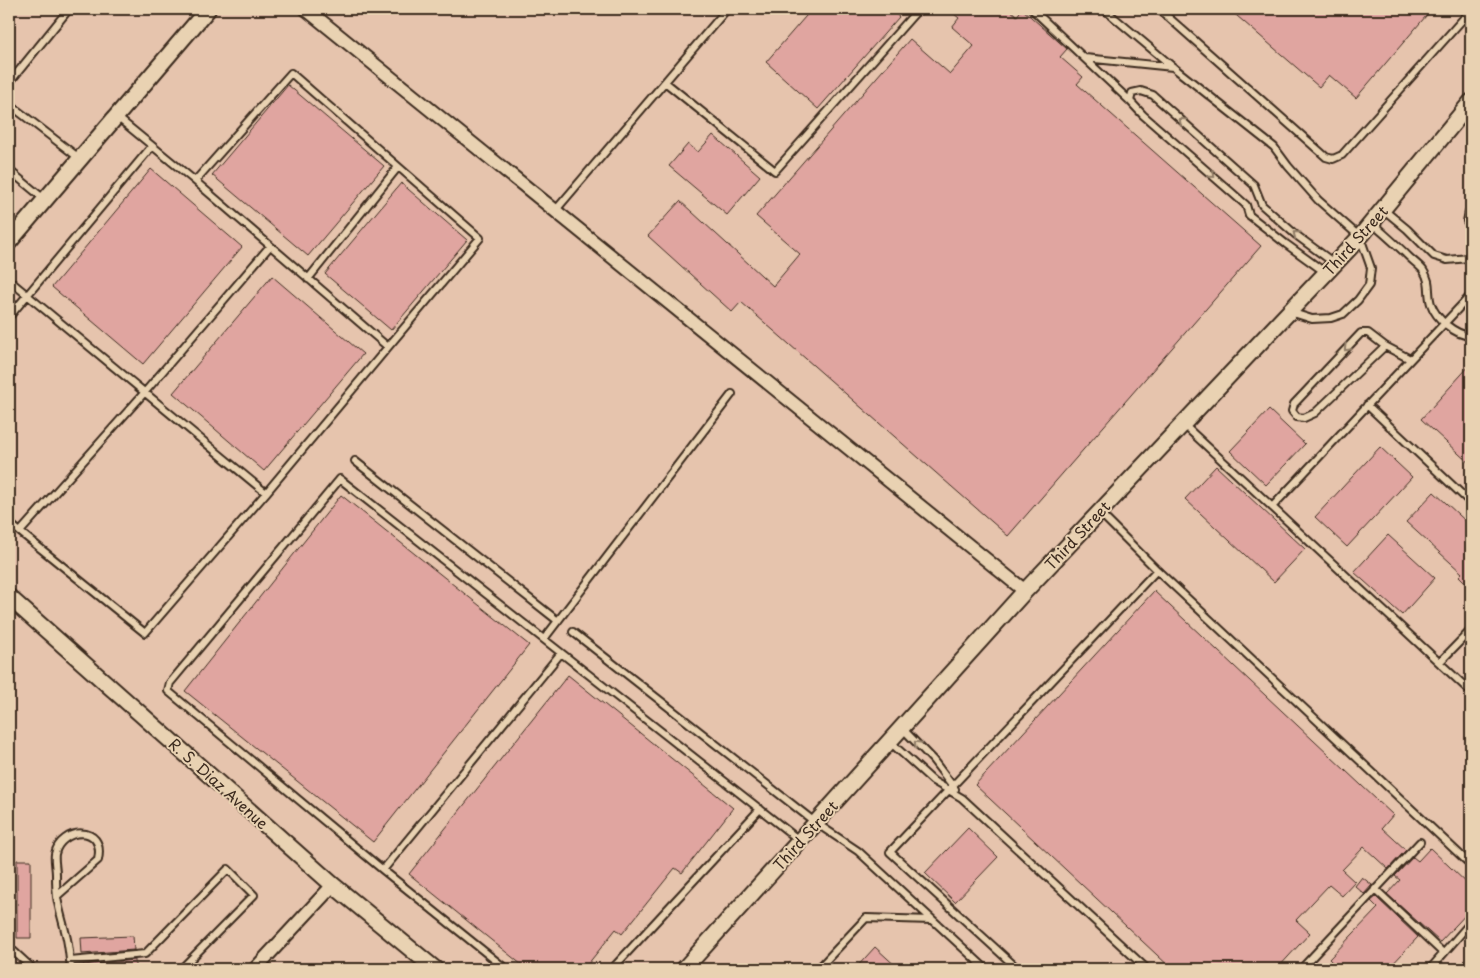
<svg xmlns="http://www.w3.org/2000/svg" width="1480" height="978" viewBox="0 0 1480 978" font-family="'Playpen Sans',sans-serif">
  <rect width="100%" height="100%" fill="#e9d2b2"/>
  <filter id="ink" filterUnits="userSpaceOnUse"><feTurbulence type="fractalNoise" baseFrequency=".02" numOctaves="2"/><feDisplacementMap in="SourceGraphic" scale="10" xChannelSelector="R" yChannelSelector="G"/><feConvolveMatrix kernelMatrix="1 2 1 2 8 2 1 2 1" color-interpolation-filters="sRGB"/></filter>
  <g filter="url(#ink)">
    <path fill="#e6c4ad" d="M9,9H1471V969H9Z"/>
    <path fill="#e0a5a0" stroke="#3b2a1e" d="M812,9H890L899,17L818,109L766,62Z
      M948,9H1009L1017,16L1022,9L1067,49L1060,57L1083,77L1077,84L1261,246L1008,536L741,302L732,312L648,236L680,201L773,286L800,254L756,216L910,39L950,74L974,46L952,27L959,18Z
      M1229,9H1432L1356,98L1329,75L1319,87Z
      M288,85L384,166L308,256L212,175Z
      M713,135L760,176L727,215L669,166L688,144L698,152Z
      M151,169L242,247L143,364L52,287Z
      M401,183L467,240L391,330L325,274Z
      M272,276L363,354L264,471L173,393Z
      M1471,364V465L1421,419Z
      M1269,410L1305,444L1266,485L1230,451Z
      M1380,447L1412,477L1347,547L1315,517Z
      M1216,466L1305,549L1274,582L1185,499Z
      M1434,492L1471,526V588L1459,576L1462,573L1406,522Z
      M341,495L529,645L373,842L185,691Z
      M1388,535L1435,578L1402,615L1354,572Z
      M1154,591L1393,815L1382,828L1406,850L1388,869L1364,847L1342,870L1355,882L1342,896L1329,885L1296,920L1310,933L1277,969H1172L975,785Z
      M568,675L733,808L682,873L675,868L622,934L616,929L584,969H527L409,874Z
      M968,828L998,857L955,902L925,873Z
      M1430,848L1471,887V909L1440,942L1387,894L1400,880L1395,876L1413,857L1418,861Z
      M17,860H31V938H17Z
      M1362,877L1372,885L1364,894L1355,886Z
      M1376,897L1418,937L1388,969H1339L1329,959L1378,908L1371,901Z
      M133,936L134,950L82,954L81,938Z
      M875,947L899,969H855Z
      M135,960V969H83V965Z"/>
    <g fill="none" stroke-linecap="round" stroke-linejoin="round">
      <g stroke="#3b2a1e" stroke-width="10">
        <path id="service" d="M1032,9L1130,101
          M1104,9L1173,67L1274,147L1288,166L1318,200L1360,237L1371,268L1369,285L1358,300L1343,314L1331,318L1312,319L1290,312
          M1159,9L1326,157L1333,159L1342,155L1471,10
          M1085,58L1173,67
          M665,82L775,171L915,13L921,9
          M9,83L69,9
          M9,104L79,158
          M9,170L44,199
          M195,181L291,73L480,238L388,347
          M1384,210L1407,229L1434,256L1447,260L1469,258L1471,259
          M1471,210L1469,212L1467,221L1471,228
          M555,211L727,9
          M1372,223C1384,234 1397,245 1409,257C1413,261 1419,265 1423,270C1432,283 1427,292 1431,304C1436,319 1455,335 1471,336
          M1326,273L1286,244L1249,215L1246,205L1143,115L1130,101L1132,93L1141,91L1153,95L1254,185L1262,205L1296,235L1334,263
          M308,279L398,167
          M9,280L266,493L388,347L195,181L117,117
          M9,317L152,146
          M1385,346L1315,413L1304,418L1297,417L1292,411L1294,404L1361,333H1368L1385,346L1410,359
          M1367,405L1471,503
          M1184,425L1471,692
          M355,461L558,621
          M1272,507L1471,295
          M1100,513L1157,570L1471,865
          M9,523L145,633L266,493
          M20,532L145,392L270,246
          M573,632L816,823L858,851L986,969
          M544,639L732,394
          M1440,662L1471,630
          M902,728L933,760L955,789
          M890,742L933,781L962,798L1147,969
          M383,870L561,653
          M1375,889L1443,953
          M57,896L98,860C106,823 60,828 55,854C54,860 56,868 56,874C56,881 56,889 57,897C59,911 64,925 67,939C69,949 70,959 71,969
          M9,947L33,969
          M70,961L145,954L228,869L254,895L181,969
          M506,969L383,870L168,691L170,683L340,479L799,840
          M612,969L760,809
          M818,969L866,918L932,920
          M1018,969L890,852L1157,570
          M1301,969L1420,842
          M1430,969L1471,922"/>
      </g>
      <g stroke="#3b2a1e" stroke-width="16">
        <path id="minor" d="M306,9L1025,591
          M255,969L333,885"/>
      </g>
      <g stroke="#3b2a1e" stroke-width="19">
        <path id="tertiary" d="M9,242L208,9
          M9,597L333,885L435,969
          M684,969L1025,591L1360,237L1471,102"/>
      </g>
      <use href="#service" stroke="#e9d2b2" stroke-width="6"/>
      <use href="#minor" stroke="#e9d2b2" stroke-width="12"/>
      <use href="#tertiary" stroke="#e9d2b2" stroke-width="15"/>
    </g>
    <defs><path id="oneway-chevron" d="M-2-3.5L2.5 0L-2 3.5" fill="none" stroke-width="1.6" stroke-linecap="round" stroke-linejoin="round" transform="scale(1.25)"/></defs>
    <g stroke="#927e68">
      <use href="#oneway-chevron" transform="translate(1182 121) rotate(-137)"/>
      <use href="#oneway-chevron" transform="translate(1212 175) rotate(42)"/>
      <use href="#oneway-chevron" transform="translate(1296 234) rotate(-141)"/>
      <use href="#oneway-chevron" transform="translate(1347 348) rotate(134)"/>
      <use href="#oneway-chevron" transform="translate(917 744) rotate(-134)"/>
    </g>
  </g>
  <g text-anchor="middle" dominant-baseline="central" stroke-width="4" stroke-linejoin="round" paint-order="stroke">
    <g font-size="15" fill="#3b2a1e" stroke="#e9d2b2">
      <text transform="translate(1355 240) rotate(-48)">Third Street</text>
      <text transform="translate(1077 535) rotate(-47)">Third Street</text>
      <text transform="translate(219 783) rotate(42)">R. S. Diaz Avenue</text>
      <text transform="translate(805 835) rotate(-48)">Third Street</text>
    </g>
  </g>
  <rect width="1480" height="978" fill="none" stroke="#e9d2b2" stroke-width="30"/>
  <rect x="15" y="15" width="1450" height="948" fill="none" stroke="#3b2a1e" stroke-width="2" filter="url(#ink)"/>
</svg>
